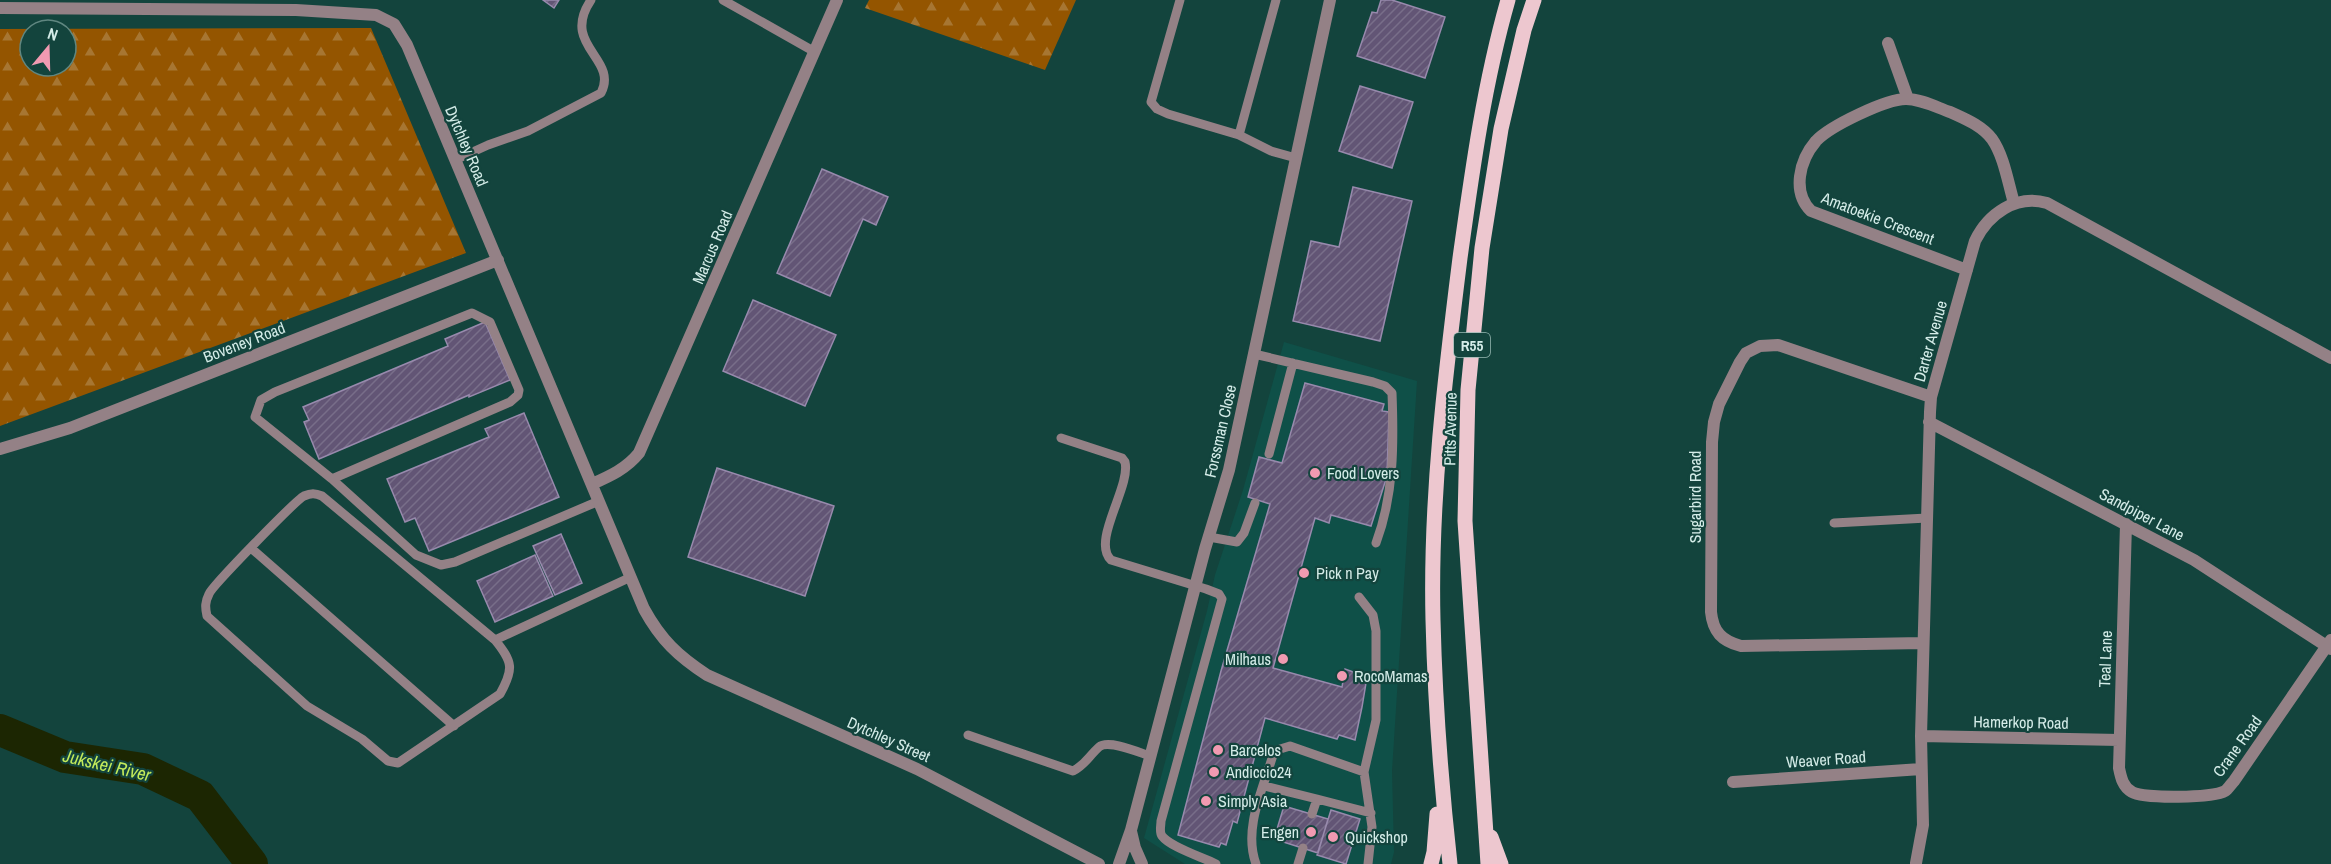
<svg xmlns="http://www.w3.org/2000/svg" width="2331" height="864" viewBox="0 0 2331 864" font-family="'Archivo Narrow',sans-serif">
  <defs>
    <pattern id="forest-firs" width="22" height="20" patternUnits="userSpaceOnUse" patternTransform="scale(1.5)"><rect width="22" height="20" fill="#945500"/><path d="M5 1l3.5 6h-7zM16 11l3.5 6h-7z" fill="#a77632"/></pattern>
    <pattern id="building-hatch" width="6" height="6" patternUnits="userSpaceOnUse" patternTransform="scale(1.5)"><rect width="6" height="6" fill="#625575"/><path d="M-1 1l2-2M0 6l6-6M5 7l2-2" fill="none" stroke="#786e89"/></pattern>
  </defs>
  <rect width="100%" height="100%" fill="#13443d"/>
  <path fill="#0f5048" d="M1284,342L1417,381L1392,771L1394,852L1391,864H1185L1144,838L1207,611L1215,575L1243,490Z"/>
  <path fill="url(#forest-firs)" fill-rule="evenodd" d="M869,0H1076L1045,70L865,8Z
    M371,28L466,253L0,426V29ZM30,30H66V66H30Z"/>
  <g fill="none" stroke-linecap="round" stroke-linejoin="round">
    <path stroke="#1c2602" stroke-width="32" d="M0,730L65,757L143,769L200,796L252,864"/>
  </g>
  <path fill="url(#building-hatch)" stroke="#988aad" stroke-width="1.5" d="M543,0H559L554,8Z
    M1381,0H1392L1445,17L1425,78L1357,56L1372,12L1377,13Z
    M1360,86L1413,102L1392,168L1339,151Z
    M822,169L888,197L876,225L863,219L830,296L777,273Z
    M1353,187L1412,201L1380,341L1293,321L1311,241L1339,247Z
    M753,300L836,335L805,406L723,371Z
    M485,322L510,380L469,397V395L319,459L304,422L309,420L303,407L448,346L445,339Z
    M1305,383L1384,404L1382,411L1389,412L1387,476L1371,526L1331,515L1329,523L1315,518L1273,668L1342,687L1345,669L1367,677L1362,707L1355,740L1339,735L1337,739L1265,718L1237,823L1233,821L1226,845L1221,843L1219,847L1178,835L1221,671L1270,504L1248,497L1259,457L1282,463Z
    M524,413L559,497L429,551L415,518L405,522L387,479L489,437L485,429Z
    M717,468L834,506L805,596L688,557Z
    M561,534L582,583L555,595L533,546Z
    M535,555L553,596L495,622L477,581Z
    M1284,806L1328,819L1318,853L1274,839Z
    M1331,810L1360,819L1346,864L1317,855Z"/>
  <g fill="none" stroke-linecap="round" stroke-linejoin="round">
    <path stroke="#948186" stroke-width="9" d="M723,0L815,52
      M1180,0L1151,102L1157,109L1168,114L1239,135
      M1276,0L1239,135L1271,151L1296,158
      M455,160L488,145L528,131L601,93C619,58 560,46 591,0
      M1254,354L1373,382L1385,386L1392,393C1394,445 1394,495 1376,543
      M1061,438L1122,458L1125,462C1131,487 1091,541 1111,560L1206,589L1219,594L1222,599L1161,821C1161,826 1159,832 1162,836C1170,847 1202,857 1216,864
      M1269,454L1293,363
      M332,479L510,402L518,395L519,390L490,322L472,313L275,392L261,400L255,417L332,479L416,555L441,565L455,562L599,501
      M1834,523L1927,518
      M1209,537L1237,542L1244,533L1255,503
      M251,548L454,726
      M1359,597L1373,615L1376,631V720L1364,772L1372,827L1368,864
      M495,640L322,496C315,493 311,493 304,496C296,500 212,586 209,594C205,602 205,607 207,616L307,706L362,739L388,761L398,763L500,694C514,669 513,662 495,640L631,577
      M968,735L1073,771C1085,765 1089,756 1099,747C1108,739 1138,752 1150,756
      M1264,786L1317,799L1312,814
      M1317,799L1371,813
      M1256,864C1243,829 1263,789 1273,755L1277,750L1290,746L1364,772
      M1298,864L1303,848"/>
    <path stroke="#948186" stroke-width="12" d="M0,8L296,10L376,15L394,24L407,45L644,609C661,640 678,656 707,675L917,769L1099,864
      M1888,43L1908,99
      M1967,270L1811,211C1792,192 1799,161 1816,141C1830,126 1886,99 1906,99C1921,99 1936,107 1950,112C1965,119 1981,125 1992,139C2004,156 2008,183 2014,203
      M1929,422L2194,560L2331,649
      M0,449L70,428L498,260
      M592,484C610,476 626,469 639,453L837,0
      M2126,524L2119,768C2121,778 2123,787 2132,792C2143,799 2214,798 2225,791C2228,789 2231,784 2234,781L2331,640
      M1923,643L1741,646C1722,641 1713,632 1711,612L1712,442L1714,422L1719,404L1740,362L1746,353L1760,346L1778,345L1931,397
      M1921,736L2119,740
      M1733,782L1921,769
      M1131,831L1135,848L1142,864
      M1916,863L1923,825L1921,736L1930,412L1931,397L1975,241C1988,214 2016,194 2047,203L2331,358
      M1119,864L1131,830L1205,549L1229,470L1330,0"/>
    <path stroke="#edc7cf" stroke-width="15" d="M1491,837L1501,864
      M1431,864L1434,852L1437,814
      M1450,864C1441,783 1435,701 1433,620C1430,499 1445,377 1460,258C1472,172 1484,84 1508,0
      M1488,864L1465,521L1468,390L1482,248L1501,129L1524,30L1534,0"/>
  </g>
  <g fill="#f19ab1" stroke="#13443d" stroke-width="2">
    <circle cx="1315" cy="473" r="6"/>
    <circle cx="1304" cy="573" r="6"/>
    <circle cx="1283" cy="659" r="6"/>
    <circle cx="1342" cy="676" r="6"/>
    <circle cx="1218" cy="750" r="6"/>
    <circle cx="1214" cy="772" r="6"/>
    <circle cx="1206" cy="801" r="6"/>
    <circle cx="1311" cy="832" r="6"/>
    <circle cx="1333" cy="837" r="6"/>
  </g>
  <g text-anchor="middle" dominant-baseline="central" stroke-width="4.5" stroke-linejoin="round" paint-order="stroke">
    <rect fill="#13443d" stroke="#9abab5" stroke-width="1.5" x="1454" y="333" width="36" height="24" rx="4.5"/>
    <g font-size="15" font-weight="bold" fill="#d4ece8">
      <text x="1472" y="345">R55</text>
    </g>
    <g font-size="16" fill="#d4ece8" stroke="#13443d">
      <text transform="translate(467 146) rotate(67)">Dytchley Road</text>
      <text transform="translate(1878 218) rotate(21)">Amatoekie Crescent</text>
      <text transform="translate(712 247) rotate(-67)">Marcus Road</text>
      <text transform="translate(1930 341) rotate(-74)">Darter Avenue</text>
      <text transform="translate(244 342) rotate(-21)">Boveney Road</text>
      <text transform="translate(1450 429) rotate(-89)">Pitts Avenue</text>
      <text transform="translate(1220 431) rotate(-77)">Forssman Close</text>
      <text transform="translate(1695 497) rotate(-90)">Sugarbird Road</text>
      <text transform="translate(2142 514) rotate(28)">Sandpiper Lane</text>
      <text transform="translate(2105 659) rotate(-88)">Teal Lane</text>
      <text transform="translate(2021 722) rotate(1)">Hamerkop Road</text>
      <text transform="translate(889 739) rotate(24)">Dytchley Street</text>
      <text transform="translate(2237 746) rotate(-54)">Crane Road</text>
      <text transform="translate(1826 759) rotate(-4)">Weaver Road</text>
    </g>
    <g font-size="16" fill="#d4ece8" stroke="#13443d" text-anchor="start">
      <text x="1327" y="473">Food Lovers</text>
      <text x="1316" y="573">Pick n Pay</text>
      <text x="1271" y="659" text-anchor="end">Milhaus</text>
      <text x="1354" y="676">RocoMamas</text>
      <text x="1230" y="750">Barcelos</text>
      <text x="1226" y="772">Andiccio24</text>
      <text x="1218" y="801">Simply Asia</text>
      <text x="1299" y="832" text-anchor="end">Engen</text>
      <text x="1345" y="837">Quickshop</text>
    </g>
    <g font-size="18" font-style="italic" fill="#c4ec5b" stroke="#13443d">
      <text transform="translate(107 765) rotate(13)">Jukskei River</text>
    </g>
  </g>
  <g transform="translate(48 48) rotate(19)"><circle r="28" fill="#13443d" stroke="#608781" stroke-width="1.5"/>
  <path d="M0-4.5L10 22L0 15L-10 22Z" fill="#f19ab1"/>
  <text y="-9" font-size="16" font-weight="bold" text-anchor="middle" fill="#d4ece8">N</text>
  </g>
</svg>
